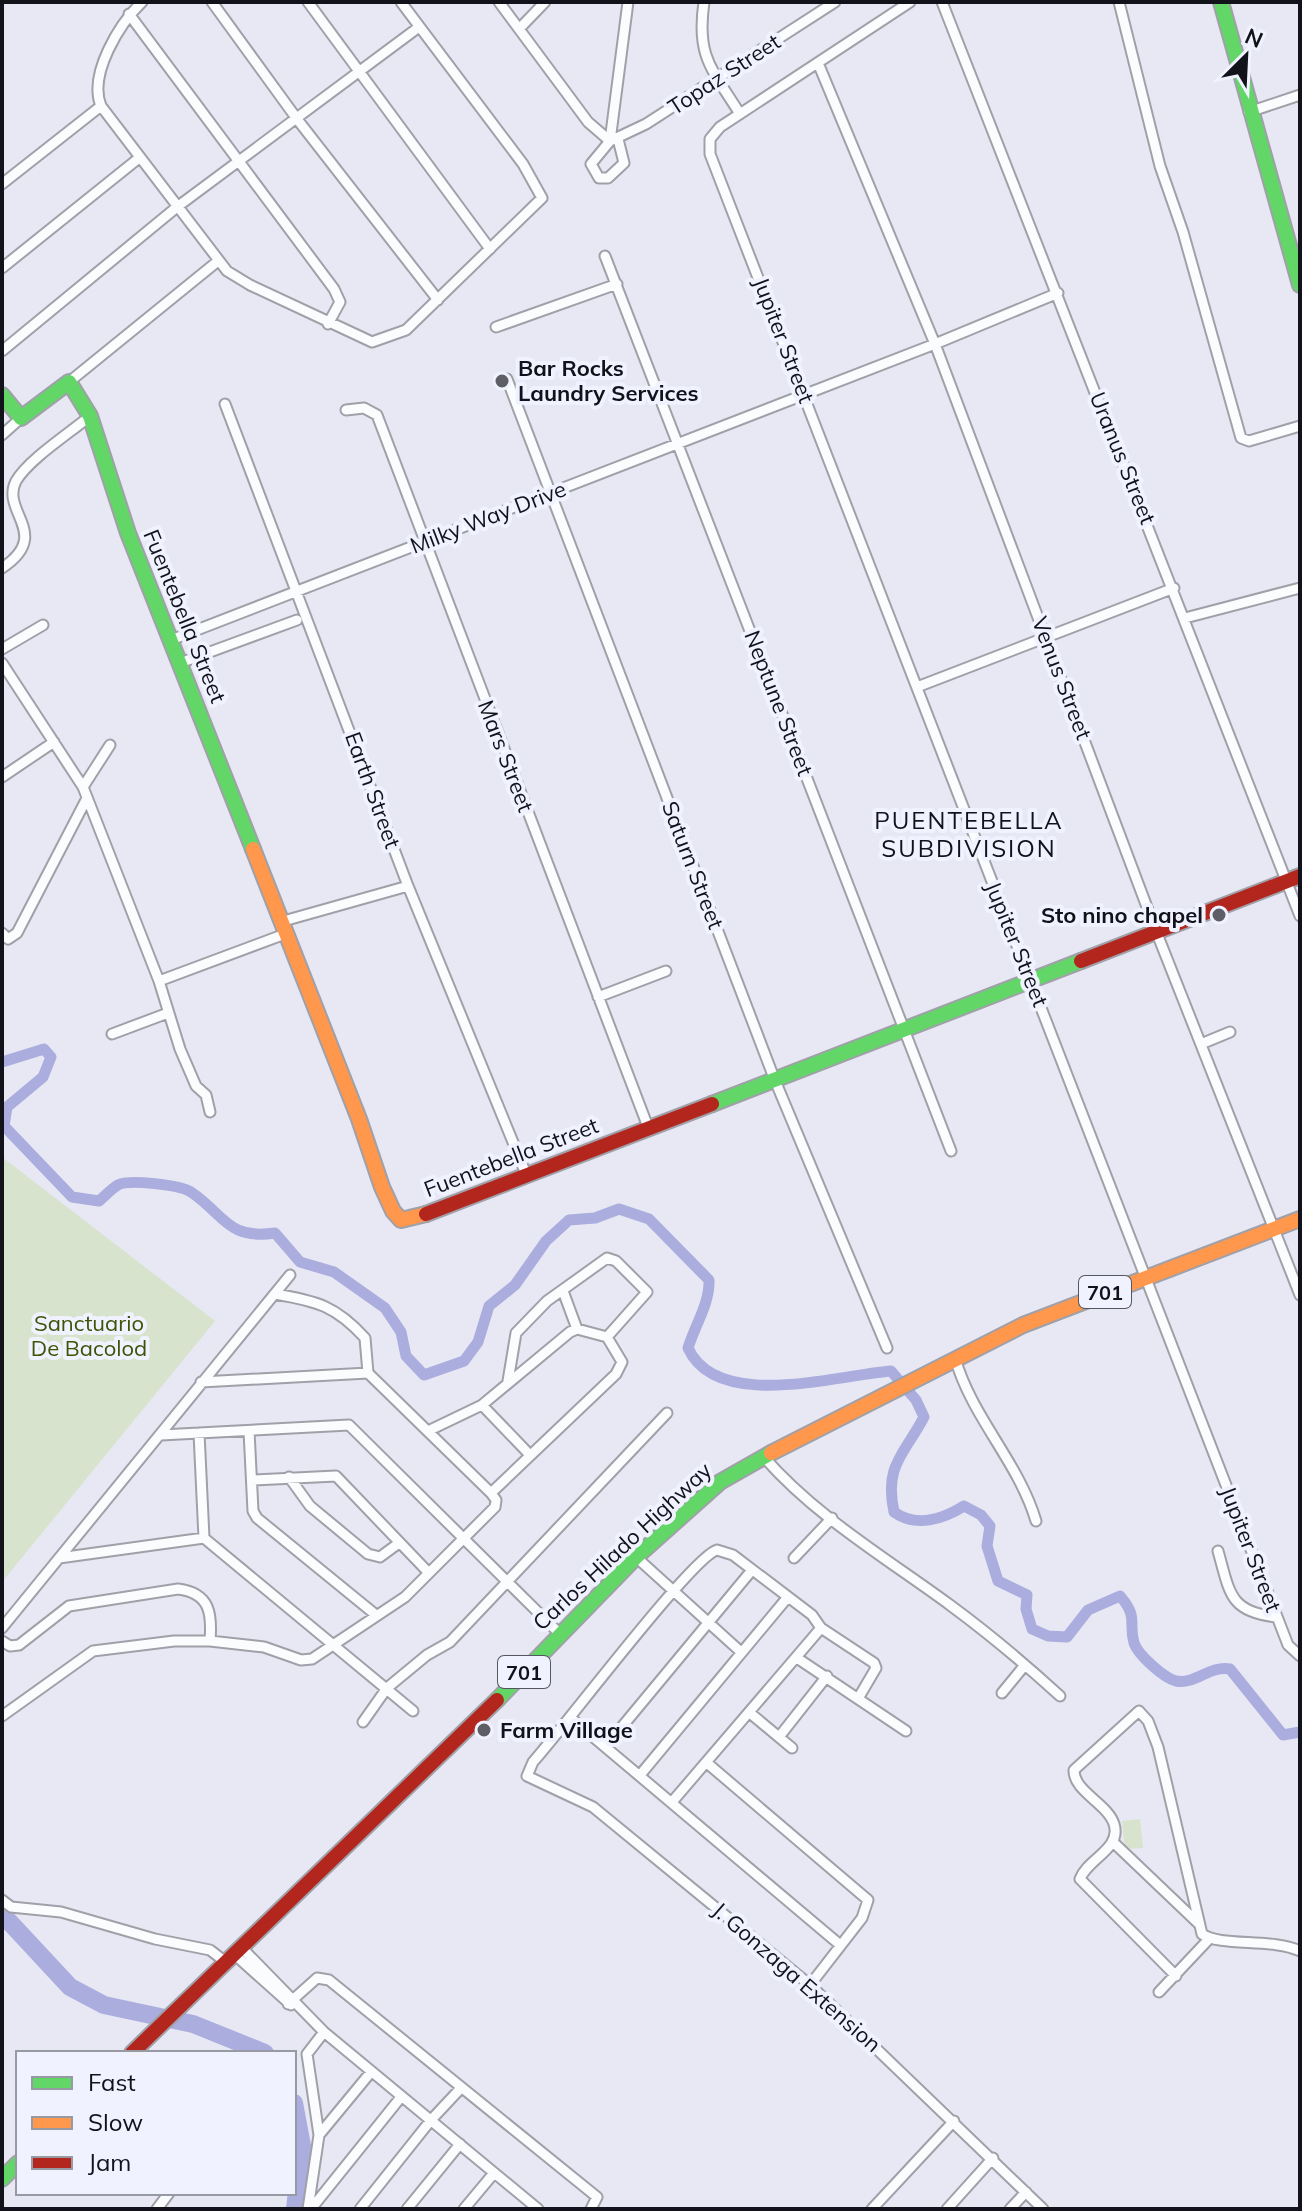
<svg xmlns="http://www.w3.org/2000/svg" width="1302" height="2211" viewBox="0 0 1302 2211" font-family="Mulish,sans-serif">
  <rect width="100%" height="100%" fill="#e7e8f3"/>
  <path fill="#d7e3cc" d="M2,1157L215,1321L2,1582Z
    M1140,1819L1143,1848L1125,1849L1122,1821Z"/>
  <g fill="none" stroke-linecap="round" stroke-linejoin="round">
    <path stroke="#aaadde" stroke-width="11" d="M2,1062L44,1049L51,1057L43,1077L7,1107L4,1126L72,1197L99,1201C105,1196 111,1189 118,1185C129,1179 180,1185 191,1192C225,1215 227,1240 275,1233L300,1262L334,1272L385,1308L401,1332L406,1356L424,1375L464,1361L478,1342L489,1306L515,1285L546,1241L569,1220L595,1218L619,1209L649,1219L709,1280C710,1303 695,1325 688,1348C717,1412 838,1375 891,1371L916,1400L924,1417C904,1455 884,1465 894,1512C916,1528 943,1519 964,1506L981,1515L990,1526L987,1546L998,1581L1027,1595L1026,1609L1032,1629L1048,1636L1067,1637L1088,1610L1120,1596C1139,1618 1128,1622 1134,1643C1138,1655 1164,1678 1176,1681C1195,1685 1210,1665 1230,1669L1283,1735L1300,1732"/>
    <path stroke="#aaadde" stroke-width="18" d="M2,1914L70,1987L104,2005L193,2024L265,2053
      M294,2103L302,2146L295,2209"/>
    <g stroke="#a0a0a9" stroke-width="13">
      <path id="street" d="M142,2C120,23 88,74 101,106L227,271L250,285L372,342L406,330L542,198L523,164L401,2
        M212,2L297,119L438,300
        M308,2L490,249
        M499,2L588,122L610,141
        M704,2C696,57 712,69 740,114
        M910,2L720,127L710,139V154L1288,1645L1300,1656
        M942,2L1300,916
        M1119,2L1160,166L1183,232L1241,438L1249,441L1300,426
        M129,14L334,289L340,302L328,324
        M519,29L545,2
        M818,63L935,344L1156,931L1300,1295
        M1249,112L1300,95
        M618,139L624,163L608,178H599L591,164L610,141L628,2
        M610,141L646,124L835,2
        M2,184L101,106
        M605,256L951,1151
        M2,268L139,158
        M496,327L617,284
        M2,351L177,207L419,27
        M507,379L774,1078L887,1348
        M69,382L218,261
        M225,404L408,886L526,1174
        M346,410L364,408L377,415L648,1127
        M2,435L21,418
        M2,568C53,534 0,512 16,481C29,459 70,433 90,416
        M1185,618L1300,588
        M171,640L935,344L1058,293
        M2,649L43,625
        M2,663L83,787L159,981L180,1049L196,1086L206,1095L210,1112
        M180,663L297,620
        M917,687L1174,588
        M2,777L54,742
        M83,787L110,745
        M280,922L408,886
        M2,933L8,939L17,933L87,798
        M159,981L285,934
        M598,997L666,971
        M112,1034L168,1013
        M1201,1044L1230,1032
        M563,1291L577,1329
        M275,1294C317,1301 336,1306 365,1338L368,1373
        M955,1358C972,1418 1018,1461 1036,1521
        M508,1381L516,1333L547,1301L607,1258L616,1261L647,1292L607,1337
        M482,1405L530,1455
        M430,1430L482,1405L570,1332L577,1329L607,1337L622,1362L616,1374L491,1493
        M249,1431L253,1511L257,1518L376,1615
        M199,1433L204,1538
        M161,1435L349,1425L559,1633
        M763,1456C815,1516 886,1558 950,1605C988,1633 1025,1664 1060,1696
        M289,1477L310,1506L368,1554L380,1557L399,1543
        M252,1480L336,1476L428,1572
        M1218,1551C1230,1593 1229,1612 1277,1617
        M636,1557L741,1652
        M59,1558L204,1538L413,1711
        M794,1558L832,1518
        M2,1628L290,1275
        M2,1641L10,1646L19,1645L69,1606L178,1589C211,1593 212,1615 210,1641
        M797,1658L906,1731
        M1002,1693L1025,1665
        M859,1697L876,1668L874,1663L821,1628L812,1615L733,1555L717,1550C692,1557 563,1729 533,1762L527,1776L593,1807L810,1985L1043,2209
        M750,1713L792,1748
        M2,1716L93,1651L174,1641H210L264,1647L301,1660L312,1659L405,1597L495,1507L496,1500L491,1493L368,1373L201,1382
        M572,1719L839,1944
        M363,1722L387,1688L427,1655L450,1642L667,1413
        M779,1737L827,1676
        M606,1746L752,1570
        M707,1763L868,1900L862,1918L810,1985
        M640,1775L787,1598
        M672,1802L821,1628
        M1113,1842L1198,1923
        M2,1900L11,1907L61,1912L155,1939L210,1950L227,1963
        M241,1947L324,2032L538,2209
        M234,1954L291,2005
        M1176,1976L1080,1879C1087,1859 1122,1849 1114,1824C1108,1804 1073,1791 1074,1770L1139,1711L1148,1721L1158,1747L1202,1934C1220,1947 1273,1938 1300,1951
        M1159,1992L1209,1939
        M288,2004L317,1978L329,1980L597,2197L591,2209
        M319,2135L371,2072
        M157,2209L169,2193
        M308,2209L319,2135L307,2054L324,2032
        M311,2209L401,2097
        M360,2209L431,2120L461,2088
        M407,2209L460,2144
        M464,2209L494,2173
        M872,2209L954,2121
        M947,2209L993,2158
        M1010,2209L1026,2192"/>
    </g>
    <g stroke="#a0a0a9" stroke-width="18">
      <path id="fast" d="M1221,2L1300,285
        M2,395L21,418L69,382L90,416L128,533L253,849
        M712,1104L1081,961
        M497,1700L636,1557L720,1482L771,1453
        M2,2179L18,2163"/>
    </g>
    <g stroke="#a0a0a9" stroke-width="18">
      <path id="slow" d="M253,849L359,1119L382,1187L393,1211L401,1220L426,1214
        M771,1453L1023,1325L1300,1219"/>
    </g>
    <g stroke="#a0a0a9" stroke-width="18">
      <path id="jam" d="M1081,961L1300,876
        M426,1214L712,1104
        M132,2053L497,1700"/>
    </g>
    <use href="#street" stroke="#fbfcfd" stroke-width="9"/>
    <use href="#fast" stroke="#63d668" stroke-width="14"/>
    <use href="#slow" stroke="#ff974d" stroke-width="14"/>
    <use href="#jam" stroke="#b3261e" stroke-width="14"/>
  </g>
  <g fill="#5d5e66" stroke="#f0f2ff" stroke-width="3">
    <circle cx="502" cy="381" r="8"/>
    <circle cx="1219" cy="915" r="8"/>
    <circle cx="484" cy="1730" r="8"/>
  </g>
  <g text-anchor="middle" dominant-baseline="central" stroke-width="8" stroke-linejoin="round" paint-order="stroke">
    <g fill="#f0f2ff" stroke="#55565f" stroke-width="2">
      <rect x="1079" y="1276" width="52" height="32" rx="6"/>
      <rect x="498" y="1656" width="52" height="32" rx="6"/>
    </g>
    <g font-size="20" font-weight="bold" fill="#12131a">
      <text x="1105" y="1292">701</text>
      <text x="524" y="1672">701</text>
    </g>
    <g font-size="22" fill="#12131a" stroke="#f0f2ff">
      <text transform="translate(724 74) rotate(-33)">Topaz Street</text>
      <text transform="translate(784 340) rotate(69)">Jupiter Street</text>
      <text transform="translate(1123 458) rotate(68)">Uranus Street</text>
      <text transform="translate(488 517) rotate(-21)">Milky Way Drive</text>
      <text transform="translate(185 616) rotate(68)">Fuentebella Street</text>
      <text transform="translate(1062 678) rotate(69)">Venus Street</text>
      <text transform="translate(779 703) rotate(69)">Neptune Street</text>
      <text transform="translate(506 756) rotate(69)">Mars Street</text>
      <text transform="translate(373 790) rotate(70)">Earth Street</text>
      <text transform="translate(693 865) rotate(69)">Saturn Street</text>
      <text transform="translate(1017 944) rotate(68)">Jupiter Street</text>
      <text transform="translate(511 1157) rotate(-21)">Fuentebella Street</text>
      <text transform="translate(622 1546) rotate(-43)">Carlos Hilado Highway</text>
      <text transform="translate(1251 1549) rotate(69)">Jupiter Street</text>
      <text transform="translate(797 1977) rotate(41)">J. Gonzaga Extension</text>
    </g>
    <g font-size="22" font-weight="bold" fill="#12131a" stroke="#f0f2ff" text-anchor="start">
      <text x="518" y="368">Bar Rocks<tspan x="518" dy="25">Laundry Services</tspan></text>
      <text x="1203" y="915" text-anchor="end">Sto nino chapel</text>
      <text x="500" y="1730">Farm Village</text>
    </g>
    <g font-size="22" fill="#3d5307" stroke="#f0f2ff">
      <text x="89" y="1323">Sanctuario<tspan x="89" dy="25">De Bacolod</tspan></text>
    </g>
    <g font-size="24" letter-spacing="2" fill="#12131a" stroke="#f0f2ff">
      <text x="969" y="820">PUENTEBELLA<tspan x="969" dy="28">SUBDIVISION</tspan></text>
    </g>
  </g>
  <rect width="1302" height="2211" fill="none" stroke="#12131a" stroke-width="8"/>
  <rect x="16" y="2051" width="280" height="144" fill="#f0f2ff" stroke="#9799a3" stroke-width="2"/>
  <rect x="32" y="2077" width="40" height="12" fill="#63d668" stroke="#9799a3" stroke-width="2"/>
  <text x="88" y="2091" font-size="24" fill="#12131a">Fast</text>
  <rect x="32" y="2117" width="40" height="12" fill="#ff974d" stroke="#9799a3" stroke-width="2"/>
  <text x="88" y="2131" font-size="24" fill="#12131a">Slow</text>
  <rect x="32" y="2157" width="40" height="12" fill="#b3261e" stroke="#9799a3" stroke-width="2"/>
  <text x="88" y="2171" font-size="24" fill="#12131a">Jam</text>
  <g transform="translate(1246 56) rotate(24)" stroke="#f0f2ff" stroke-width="6" paint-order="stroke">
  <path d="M0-6L14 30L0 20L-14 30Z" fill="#12131a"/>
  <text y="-12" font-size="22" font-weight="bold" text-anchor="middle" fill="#12131a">N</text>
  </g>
</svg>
